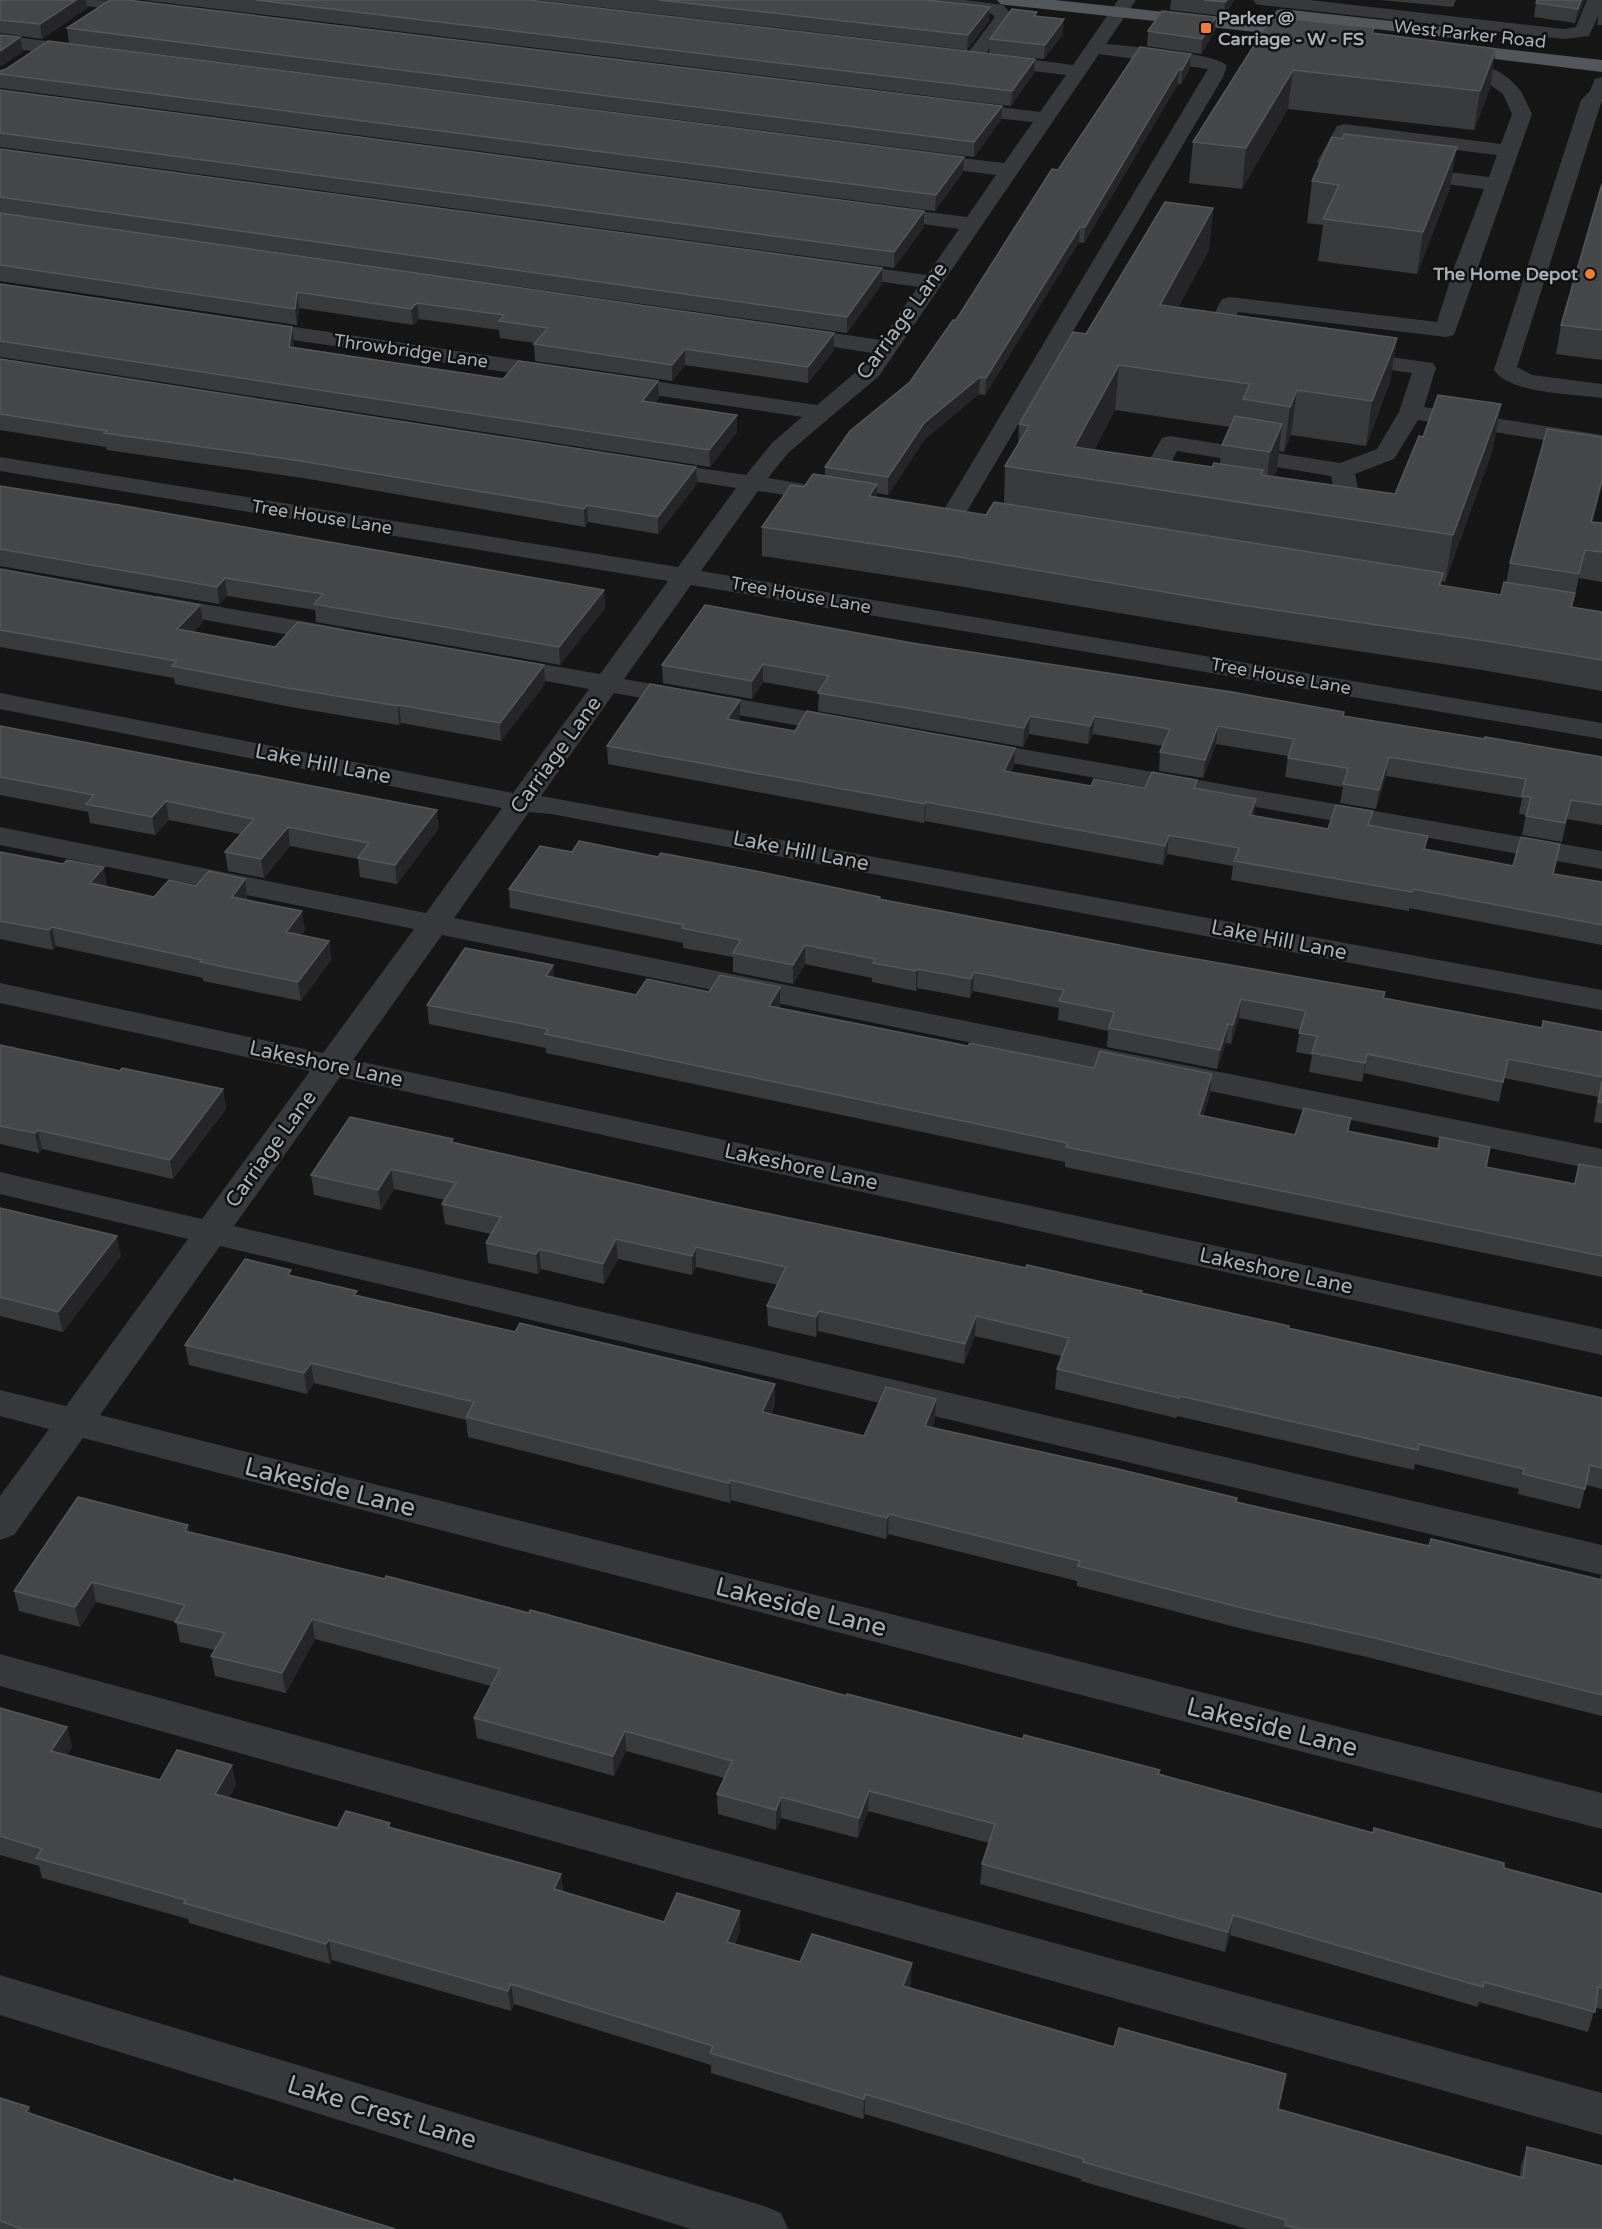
<svg xmlns="http://www.w3.org/2000/svg" width="1602" height="2229" viewBox="0 0 1602 2229" font-family="'Varela Round',sans-serif">
  <rect width="100%" height="100%" fill="#161617"/>
  <g fill="none" stroke-linecap="round" stroke-linejoin="round">
    <path fill="#37393c" fill-rule="evenodd" d="M69,0C98,0 128,0 156,5L159,9L156,13L150,14L78,5L72,4Z
      M908,0H965L1004,5L1013,17L984,56L990,54L1073,65L1118,0H1136L1106,44C1126,46 1218,53 1227,66L1223,77L963,518L954,520L945,518L942,513L1208,69L1099,54L879,376L788,453L768,478L840,490L843,495L840,500L831,502L758,491L701,571L1602,723V739L691,585L624,679L846,718L856,720L860,726L856,732L846,734L614,693L541,796L1602,990V1010L551,814L529,812L454,918L1602,1149V1171L442,935L353,1060L1602,1329V1355L340,1077L234,1226L1602,1545V1575L220,1246L100,1415L1602,1793V1829L83,1438L14,1535L0,1540V1496L49,1429L0,1416V1390L66,1406L188,1239L0,1194V1172L202,1219L310,1071L0,1003V983L323,1053L414,929L0,845V827L426,913L502,808L0,709V693L513,793L589,689L492,671L488,665L492,659L501,657L600,674L668,581L0,471V457L678,567L736,488L642,473L639,468L642,463L651,461L746,475L772,443L802,417L613,389L605,387L602,382L605,377L613,375L817,405L863,366L872,353L783,339L780,334L783,329L791,327L881,340L918,287L829,274L826,269L829,264L837,263L927,275L959,229L879,218L872,216L869,212L872,208L879,206L967,217L996,175L918,165L911,163L908,159L911,155L918,153L1004,163L1033,122L958,114L951,112L948,108L951,104L958,102L1040,112L1066,75L990,66L983,64L981,60L973,64L966,62L964,58L995,17L992,14L917,5L911,4Z
      M1253,0H1310L1564,29L1576,27L1587,0H1602V7L1589,36L1564,39L1262,5L1256,4Z
      M0,35L85,46L92,48L94,52L92,56L85,58L0,47Z
      M1452,58C1477,61 1502,68 1519,89C1524,96 1528,106 1532,114L1454,335L1446,337L1238,312L1228,335L1240,337L1243,342L1240,347L1232,349L1206,345L1203,340L1219,304L1222,299L1230,297L1437,322L1455,265L1484,189L1408,179L1401,177L1398,173L1401,169L1408,167L1489,177L1497,155L1350,137L1339,158L1352,161L1355,165L1352,169C1341,172 1330,169 1320,166L1317,162L1337,126L1344,124L1501,144L1512,114L1503,94L1482,79L1472,72L1445,68L1443,64L1445,60Z
      M1602,77V100L1517,367L1532,375L1602,384V398C1575,394 1510,394 1494,370L1581,100L1590,91L1595,79Z
      M248,320L559,366L567,368L570,373L567,378L559,380L240,332L237,327L240,322Z
      M1348,351L1433,363L1436,368L1424,407L1602,435V449L1418,420L1394,459L1355,474L1360,498L1349,517L1322,521L1313,519L1310,514L1313,509L1331,506L1336,498L1331,476L1177,451L1164,477L1173,486L1179,488L1182,493L1179,498C1160,503 1149,493 1139,478L1162,438L1170,436L1340,463L1377,449L1399,412L1412,373L1340,363L1337,358L1340,353Z
      M158,596L335,627L344,629L348,635L344,641L335,643L149,610L145,604L149,598Z
      M971,740L1602,851V869L961,754L957,748L961,742Z
      M0,1654L1602,2093V2135L0,1686Z
      M0,1975L764,2206L781,2213L788,2229H691L0,2015Z"/>
    <path fill="#53575b" fill-rule="evenodd" d="M997,0H1055L1311,28L1317,29L1320,33L1317,37L1311,38L1006,5L1000,4Z
      M1283,9L1482,31L1488,32L1491,36L1488,40L1482,41L1277,18L1274,14L1277,10Z
      M1452,43L1602,60V72L1445,53L1443,49L1445,45Z"/>
  </g>
  <path fill="#393a3c" fill-rule="evenodd" d="M0,0L87,8L42,39L0,33Z
    M143,0H529L1034,73L1011,106Z
    M538,0H926L989,21L967,50Z
    M1171,0H1234L1224,16L1170,10Z
    M1381,0H1456L1453,7Z
    M1585,0L1575,23L1534,17L1536,3Z
    M1602,4V25H1597L1599,10Z
    M1037,16L1063,34L1044,59L989,53L990,39Z
    M1272,17L1374,34L1490,88L1474,130L1288,109L1242,189L1189,183L1193,142Z
    M67,28L1001,120L974,157L69,43Z
    M1148,31H1215L1201,54L1147,46Z
    M1140,47L1190,69L1181,84H1178L1084,243L1079,242L985,395L979,394L924,440L888,495L877,493V498L986,515L1004,504L1005,466L1018,445L1019,424L1086,334L1213,208L1209,250L1178,307L1397,338L1390,382L1366,446L1291,435L1284,452L1279,451L1277,470L1274,476L1395,494L1423,437L1501,404L1493,449L1445,582L1442,581L1441,586L1501,595L1506,583L1510,563L1593,522L1602,523V582L1579,578L1572,607L1602,612V691L1482,670L1232,632L958,586L762,556V527L804,487L825,476V467L910,382L956,320L1058,170ZM1115,410L1230,427L1222,445L1220,463L1212,467L1094,450Z
    M0,71L964,157L963,172L935,211L0,88Z
    M0,90L924,227L894,268L0,147Z
    M0,149L882,268V284L847,333L0,213Z
    M1312,181L1450,188L1417,274L1318,261L1323,225L1307,223Z
    M1602,184V360L1556,354L1561,325Z
    M0,213L834,333V350L808,383L685,365L672,381L535,361L534,344L535,343L500,338L499,330L419,319L413,325L299,308L297,325L0,281Z
    M0,284L294,343V347L503,379L659,398L655,403L737,415V432L710,467L0,357Z
    M0,359L696,467L697,484L658,534L588,522L585,527L303,478L107,450L106,447L0,430Z
    M0,486L604,590L605,608L560,665L316,622L315,610L227,596L219,604L0,566Z
    M0,569L200,605L203,622L194,632L275,647L545,684L501,741L401,723L399,725L291,707L175,684L174,678L0,647Z
    M912,643L1344,712V716L1485,739L1602,757V825L1567,819L1562,842L1522,835L1526,815L1519,814L1522,798L1386,776L1376,809L1340,803L1343,787L1285,777L1288,756L1216,744L1203,778L1159,771L1160,752L1163,746L1093,734L1088,744L1029,734L1023,747L818,711L819,692L763,682L752,699L663,683L662,665Z
    M740,700V718L738,721L795,731L1015,748L1014,766L1011,772L1091,786L1145,788L1197,780L1196,788L1256,799L1254,816L1328,829L1373,811L1370,826L1425,849L1602,882V945L1409,908V911L1231,880L1233,866L1167,854L1163,865L925,821L924,823L608,764L607,746Z
    M0,726L439,828L397,884L360,877L358,859L290,846L264,878L228,871L225,852L240,834L169,820L155,835L90,823L88,812L0,795Z
    M0,852L107,886L154,897L196,886L245,879L247,897L246,899L305,930L301,935L329,941L331,960L301,1001L203,981V978L56,946L53,950L0,939Z
    M572,852L658,857L1150,951L1385,992L1384,998L1542,1028L1602,1032V1123L1594,1122L1598,1097L1504,1078L1499,1102L1364,1073L1362,1082L1309,1072L1312,1055L1296,1052L1300,1030L1239,1018L1231,1044L1226,1043L1217,1069L1107,1047L1108,1031L1058,1020L1059,1008L973,991L970,998L917,988L916,991L872,982V978L805,964L793,984L733,972V957L683,948V943L510,908L509,889Z
    M553,965L554,978L636,995L780,1006L779,1009L968,1046L1094,1068L1212,1074L1210,1094L1203,1116L1295,1135L1351,1118L1349,1131L1486,1167L1574,1184L1579,1164L1602,1168V1277L1065,1167V1162L546,1053V1048L429,1024L427,1005Z
    M0,1045L120,1071L223,1089L226,1109L173,1179L42,1149L39,1153L0,1144Z
    M453,1139V1143L718,1203L1142,1293L1288,1328L1602,1398V1489L1586,1485L1580,1509L1518,1494L1519,1489L1415,1464L1414,1470L1177,1416L1176,1418L1134,1408L1055,1389L1057,1369L1061,1356L975,1336L964,1364L818,1331L816,1337L768,1326L767,1306L778,1285L696,1267L692,1275L618,1259L604,1284L541,1269L538,1274L488,1263L486,1243L491,1234L445,1224L442,1204L445,1200L394,1189L381,1210L314,1195L311,1175Z
    M0,1208L121,1256L63,1332L0,1316Z
    M292,1276L357,1295L515,1332L775,1384V1404L771,1414L864,1436L936,1399L935,1419L932,1428L1236,1502L1429,1546L1600,1579L1602,1570V1716L1371,1658L1243,1629L1077,1586V1581L888,1534L886,1539L731,1500L730,1503L468,1437L466,1420L314,1383L307,1394L189,1365L185,1345Z
    M190,1533L1159,1775L1602,1894V2009L1595,2008L1588,2032L1479,2002L1478,2007L1230,1935L1225,1952L980,1884L982,1864L989,1843L868,1811L858,1838L781,1818L776,1830L718,1814L717,1794L724,1778L626,1751L614,1776L477,1738L474,1718L491,1686L315,1639L286,1693L215,1676L211,1656L215,1650L180,1642L176,1622L96,1602L80,1627L19,1611L14,1591Z
    M0,1708L67,1727L72,1747L67,1755L160,1780L236,1785L229,1797L337,1828L390,1823V1827L561,1874L563,1892L664,1922L740,1931L735,1944L800,1962L911,1982L909,1988L1279,2109L1520,2177L1521,2166L1527,2147L1602,2229H1247L1081,2181V2179L865,2114L863,2119L711,2073V2065L514,2004L511,2011L332,1960L330,1964L189,1923L188,1919L42,1878L39,1866L0,1855Z
    M0,2098L31,2114L233,2182L395,2229H0Z"/>
  <path fill="#262628" d="M76,0H86L87,8L42,39L40,24Z
    M1227,0H1234L1224,16L1225,2Z
    M1581,0H1585L1575,23L1578,9Z
    M990,7L989,21L967,50L968,35Z
    M1216,17L1215,31L1201,54L1202,39Z
    M1064,19L1063,34L1044,59L1045,45Z
    M20,37L23,52L0,67V51Z
    M1496,49L1490,88L1474,130L1480,91Z
    M1191,54L1190,69L1181,84L1182,70Z
    M1035,59L1034,73L1011,106L1012,91Z
    M1179,69L1178,84L1084,243L1085,227Z
    M1293,70L1288,109L1242,189L1246,148Z
    M1002,106L1001,120L974,157V142Z
    M1457,147L1450,188L1417,274L1423,232Z
    M964,157L963,172L935,211L936,195Z
    M1213,208L1209,250L1156,349L1160,305Z
    M924,211V227L894,268V252Z
    M1080,227L1079,242L985,395L986,378Z
    M882,268V284L847,333V317Z
    M297,292L299,308L297,325L295,309Z
    M417,303L419,319L413,325L411,309Z
    M292,327L294,343L291,363L289,347Z
    M834,333V350L808,383V367Z
    M1397,338L1390,382L1366,446L1372,401Z
    M685,349V365L672,381V365Z
    M1119,365L1115,410L1079,477L1074,447Z
    M980,377L979,394L924,440L888,495V477L924,423Z
    M658,381L659,398L643,418L642,401Z
    M1297,390L1291,435L1284,452L1290,407Z
    M1501,404L1493,449L1445,582L1453,535Z
    M737,415V432L710,467L709,450Z
    M1282,424L1277,470L1265,498L1270,452Z
    M696,467L697,484L658,534V517Z
    M1602,480V486L1586,550L1591,522Z
    M877,484V512L869,496Z
    M587,505L588,522L585,527L584,509Z
    M1585,550L1579,578L1574,602L1579,574Z
    M225,578L227,596L219,604L217,587Z
    M604,590L605,608L560,665L559,647Z
    M200,605L203,622L180,647L177,629Z
    M763,664V682L752,699V681Z
    M544,665L545,684L501,741L500,723Z
    M740,700V718L728,737L727,719Z
    M399,705L401,723L399,725L398,706Z
    M1030,716L1029,734L1023,747L1024,728Z
    M1094,716L1093,734L1088,744L1090,726Z
    M1218,726L1216,744L1203,778L1205,760Z
    M1015,748L1014,766L1003,789L1004,771Z
    M1389,757L1386,776L1376,809L1379,790Z
    M1256,799L1254,817L1250,815Z
    M166,801L169,820L155,835L152,817Z
    M926,802L925,821L924,823L925,804Z
    M437,810L439,828L397,884L395,865Z
    M288,827L290,846L264,878L261,859Z
    M1169,835L1167,854L1163,865L1165,846Z
    M104,867L107,886L90,883Z
    M245,879L247,897L235,916L232,897Z
    M302,911L305,930L288,951L286,932Z
    M52,927L56,946L53,950L49,930Z
    M329,941L331,960L301,1001L298,982Z
    M805,945V964L793,984V965Z
    M553,965L555,985L546,976Z
    M918,969L917,988L916,991V971Z
    M974,972L973,991L970,998L971,979Z
    M780,987V1006L769,1026V1006Z
    M1241,999L1239,1018L1231,1044L1233,1025Z
    M1228,1024L1226,1043L1217,1069L1220,1050Z
    M1367,1054L1364,1073L1362,1082L1365,1063Z
    M1212,1074L1210,1094L1197,1135L1199,1115Z
    M223,1089L226,1109L173,1179L170,1160Z
    M38,1130L42,1149L39,1153L35,1133Z
    M391,1169L394,1189L381,1210L378,1190Z
    M117,1236L121,1256L63,1332L58,1312Z
    M616,1239L618,1259L604,1284L603,1264Z
    M696,1247V1267L692,1275V1256Z
    M539,1249L541,1269L538,1274L536,1254Z
    M819,1311L818,1331L816,1337V1317Z
    M976,1316L975,1336L964,1364L965,1344Z
    M311,1363L314,1383L307,1394L304,1373Z
    M775,1384V1404L762,1432V1412Z
    M936,1399L935,1419L924,1446L925,1426Z
    M730,1480L731,1500L730,1503L729,1483Z
    M889,1514L888,1534L886,1539L887,1518Z
    M188,1525L193,1545L185,1531Z
    M92,1582L96,1602L80,1627L75,1607Z
    M312,1619L315,1639L286,1693L282,1673Z
    M67,1727L72,1747L57,1771L51,1751Z
    M625,1731L626,1751L614,1776L613,1756Z
    M232,1765L236,1785L220,1814L215,1794Z
    M869,1791L868,1811L858,1838L859,1818Z
    M781,1797V1818L776,1830V1810Z
    M561,1874L563,1894L554,1889Z
    M740,1911V1931L727,1962V1942Z
    M1233,1915L1230,1935L1225,1952L1228,1932Z
    M329,1940L332,1960L330,1964L326,1944Z
    M912,1963L911,1982L902,2006L903,1986Z
    M511,1984L514,2004L511,2011L508,1991Z
    M865,2094V2114L863,2119L864,2099Z
    M29,2107L35,2126L26,2112Z"/>
  <path fill="#454749" stroke="#55575b" stroke-width="1.5" d="M0,0H76L40,24L0,20Z
    M110,0H127L1002,106L974,142L67,28Z
    M256,0H529L1035,59L1012,91Z
    M659,0H926L990,7L968,35Z
    M1204,0H1227L1225,2Z
    M1537,0H1581L1578,9L1536,3Z
    M1012,9L1037,12L1034,16L1064,19L1045,45L990,39Z
    M1162,11L1216,17L1202,39L1148,31Z
    M1272,17L1374,28L1372,33L1496,49L1480,91L1293,70L1246,148L1193,142Z
    M0,35L20,37L0,51Z
    M48,41L964,157L936,195L0,74V71L6,69Z
    M1140,47L1191,54L1182,70L1179,69L1085,227H1080L986,378L980,377L924,423L888,477L825,467L850,431L910,382L953,320H956L1052,169L1058,170Z
    M0,90L924,211L894,252L0,133Z
    M1344,134L1457,147L1423,232L1323,219L1339,185L1312,181L1332,137L1342,139Z
    M0,149L882,268L847,317L0,197Z
    M1602,184V330L1561,325Z
    M1165,202L1213,208L1160,305L1397,338L1389,359L1372,401L1297,390L1290,407L1243,399L1250,384L1119,365L1074,447L1212,467L1214,463L1263,470L1261,475L1395,494L1419,436L1423,437L1438,395L1501,404L1453,535L1005,466L1029,426L1019,424L1073,332L1086,334Z
    M0,213L834,333L808,367L685,349L672,365L534,344L548,328L499,321L504,315L417,303L411,309L297,292L295,309L0,265Z
    M0,284L292,327L289,347L503,379L519,361L658,381L642,401L737,415L709,450L0,341Z
    M0,359L696,467L658,517L587,505L584,509L301,461L104,433L107,431L0,414Z
    M1235,416L1282,424L1270,452L1222,445Z
    M1547,429L1602,437V480L1591,522L1602,523V552L1585,550L1579,574L1510,563Z
    M813,474L877,484L869,496L986,515L994,502L1443,573L1439,585L1501,595L1504,582L1575,593L1571,607L1602,612V660L1487,641L1235,604L959,557L762,527L791,485L804,487Z
    M0,486L119,505L604,590L559,647L314,604L323,594L225,578L217,587L0,549Z
    M0,569L200,605L177,629L275,647L298,622L544,665L500,723L399,705L398,706L288,688L172,666L177,661L0,630Z
    M705,605L912,643L1232,692L1344,712L1343,716L1485,739V737L1602,757V805L1571,800L1565,823L1526,816L1531,797L1522,796L1526,779L1389,757L1379,790L1343,784L1348,770L1346,768L1288,758L1294,739L1218,726L1205,760L1160,752L1170,729L1094,716L1090,726L1030,716L1024,728L818,693L829,676L763,664L752,681L662,665Z
    M650,684L740,700L727,719L795,731L807,711L1015,748L1004,771L1091,786L1094,779L1145,788L1152,772L1197,780L1194,788L1256,799L1250,815L1328,829L1336,805L1373,811L1368,825L1428,836L1424,849L1513,866L1521,837L1560,844L1553,874L1602,882V925L1413,889L1412,892L1234,861L1239,848L1169,835L1165,846L926,802L925,804L607,746Z
    M0,726L437,810L395,865L358,858L369,843L288,827L261,859L225,852L254,819L166,801L152,817L86,804L94,795L0,777Z
    M579,841L658,857L661,853L761,872L880,897L879,899L1150,951L1385,992L1383,998L1542,1028L1543,1021L1602,1032V1077L1508,1059L1503,1082L1367,1054L1365,1063L1312,1053L1317,1036L1299,1033L1306,1011L1241,999L1233,1025L1228,1024L1220,1050L1109,1028L1114,1012L1059,1001L1064,990L974,972L971,979L918,969L916,971L873,963L875,959L805,945L793,965L733,953L741,940L682,928L684,925L509,889L540,846L572,852Z
    M0,852L63,864L67,860L104,867L90,883L154,897L169,880L196,886L209,871L245,879L232,897L302,911L286,932L329,941L298,982L200,962L202,960L52,927L49,930L0,921Z
    M465,948L553,965L546,976L636,995L647,979L709,992L720,975L780,987L769,1006L968,1046L970,1043L1094,1068L1100,1051L1212,1074L1199,1115L1295,1135L1304,1108L1351,1118L1347,1131L1438,1149L1440,1137L1490,1147L1486,1167L1575,1184L1579,1164L1602,1168V1256L1066,1147L1068,1143L545,1034L548,1029L427,1005Z
    M0,1045L120,1071L122,1068L223,1089L170,1160L38,1130L35,1133L0,1126Z
    M1602,1081V1103L1598,1102Z
    M350,1117L453,1139L451,1142L718,1203L1026,1268L1027,1265L1142,1291L1141,1293L1289,1326L1288,1328L1602,1398V1468L1590,1465L1585,1489L1523,1474L1524,1469L1419,1444L1418,1450L1180,1396L1179,1398L1136,1388L1057,1369L1069,1338L976,1316L965,1344L819,1311L816,1317L767,1306L786,1267L696,1247L692,1256L616,1239L603,1264L539,1249L536,1254L486,1243L501,1217L442,1204L456,1183L391,1169L378,1190L311,1175Z
    M0,1208L117,1236L58,1312L0,1297Z
    M245,1259L291,1270L288,1275L357,1291L354,1295L515,1332L520,1323L775,1384L762,1412L864,1436L886,1387L936,1399L925,1426L1114,1468L1237,1498L1236,1502L1429,1546L1431,1539L1602,1580V1695L1375,1638L1246,1609L1078,1566L1080,1561L889,1514L887,1518L730,1480L729,1483L466,1417L474,1402L311,1363L304,1373L185,1345Z
    M78,1497L188,1525L185,1531L385,1579L386,1576L529,1613L530,1610L847,1696V1694L1023,1739L1024,1735L1160,1770L1158,1774L1373,1833L1374,1828L1504,1863V1868L1602,1894V1988L1598,1987L1595,2012L1484,1982L1483,1987L1233,1915L1228,1932L982,1864L995,1824L869,1791L859,1818L781,1797L776,1810L717,1794L732,1761L625,1731L613,1756L474,1718L500,1669L312,1619L282,1673L211,1656L225,1633L175,1622L185,1605L92,1582L75,1607L14,1591Z
    M0,1708L67,1727L51,1751L160,1780L177,1750L232,1765L215,1794L337,1828L346,1811L390,1823L388,1827L561,1874L554,1889L664,1922L677,1893L740,1911L727,1942L800,1962L812,1934L912,1963L903,1986L1114,2047L1119,2028L1286,2074L1278,2109L1523,2178L1527,2147L1602,2166V2229H1299L1285,2225L1286,2220L1083,2162L1084,2159L865,2094L864,2099L710,2053L713,2046L511,1984L508,1991L329,1940L326,1944L184,1903L186,1900L36,1858L42,1849L0,1836Z
    M0,2098L29,2107L26,2112L233,2182L234,2179L395,2229H22L0,2221Z"/>
  <g fill="#ef7d36" stroke="#111112" stroke-width="2">
    <rect x="1200" y="22" width="12" height="12" rx="3"/>
    <circle cx="1590" cy="274" r="6"/>
  </g>
  <g text-anchor="middle" dominant-baseline="central" stroke-width="5" stroke-linejoin="round" paint-order="stroke">
    <g font-size="18" font-weight="bold" fill="#a8b1b7" stroke="#111112" text-anchor="start">
      <text x="1218" y="18">Parker @<tspan x="1218" dy="21">Carriage - W - FS</tspan></text>
      <text x="1578" y="274" text-anchor="end">The Home Depot</text>
    </g>
    <g font-size="18" fill="#a8b1b7" stroke="#111112">
      <text transform="translate(1470 34) rotate(6)">West Parker Road</text>
      <text transform="translate(411 351) rotate(8)">Throwbridge Lane</text>
      <text transform="translate(322 517) rotate(9)">Tree House Lane</text>
      <text transform="translate(801 595) rotate(10)">Tree House Lane</text>
      <text transform="translate(1281 676) rotate(10)">Tree House Lane</text>
    </g>
    <g font-size="21" fill="#a8b1b7" stroke="#111112">
      <text transform="translate(902 321) rotate(-54)">Carriage Lane</text>
      <text transform="translate(556 755) rotate(-54)">Carriage Lane</text>
      <text transform="translate(323 764) rotate(11)">Lake Hill Lane</text>
      <text transform="translate(801 851) rotate(11)">Lake Hill Lane</text>
      <text transform="translate(1279 940) rotate(11)">Lake Hill Lane</text>
      <text transform="translate(326 1064) rotate(12)">Lakeshore Lane</text>
      <text transform="translate(271 1149) rotate(-54)">Carriage Lane</text>
      <text transform="translate(801 1167) rotate(12)">Lakeshore Lane</text>
      <text transform="translate(1276 1271) rotate(12)">Lakeshore Lane</text>
    </g>
    <g font-size="26" fill="#a8b1b7" stroke="#111112">
      <text transform="translate(330 1487) rotate(14)">Lakeside Lane</text>
      <text transform="translate(801 1607) rotate(14)">Lakeside Lane</text>
      <text transform="translate(1272 1727) rotate(14)">Lakeside Lane</text>
      <text transform="translate(382 2112) rotate(17)">Lake Crest Lane</text>
    </g>
  </g>
</svg>
